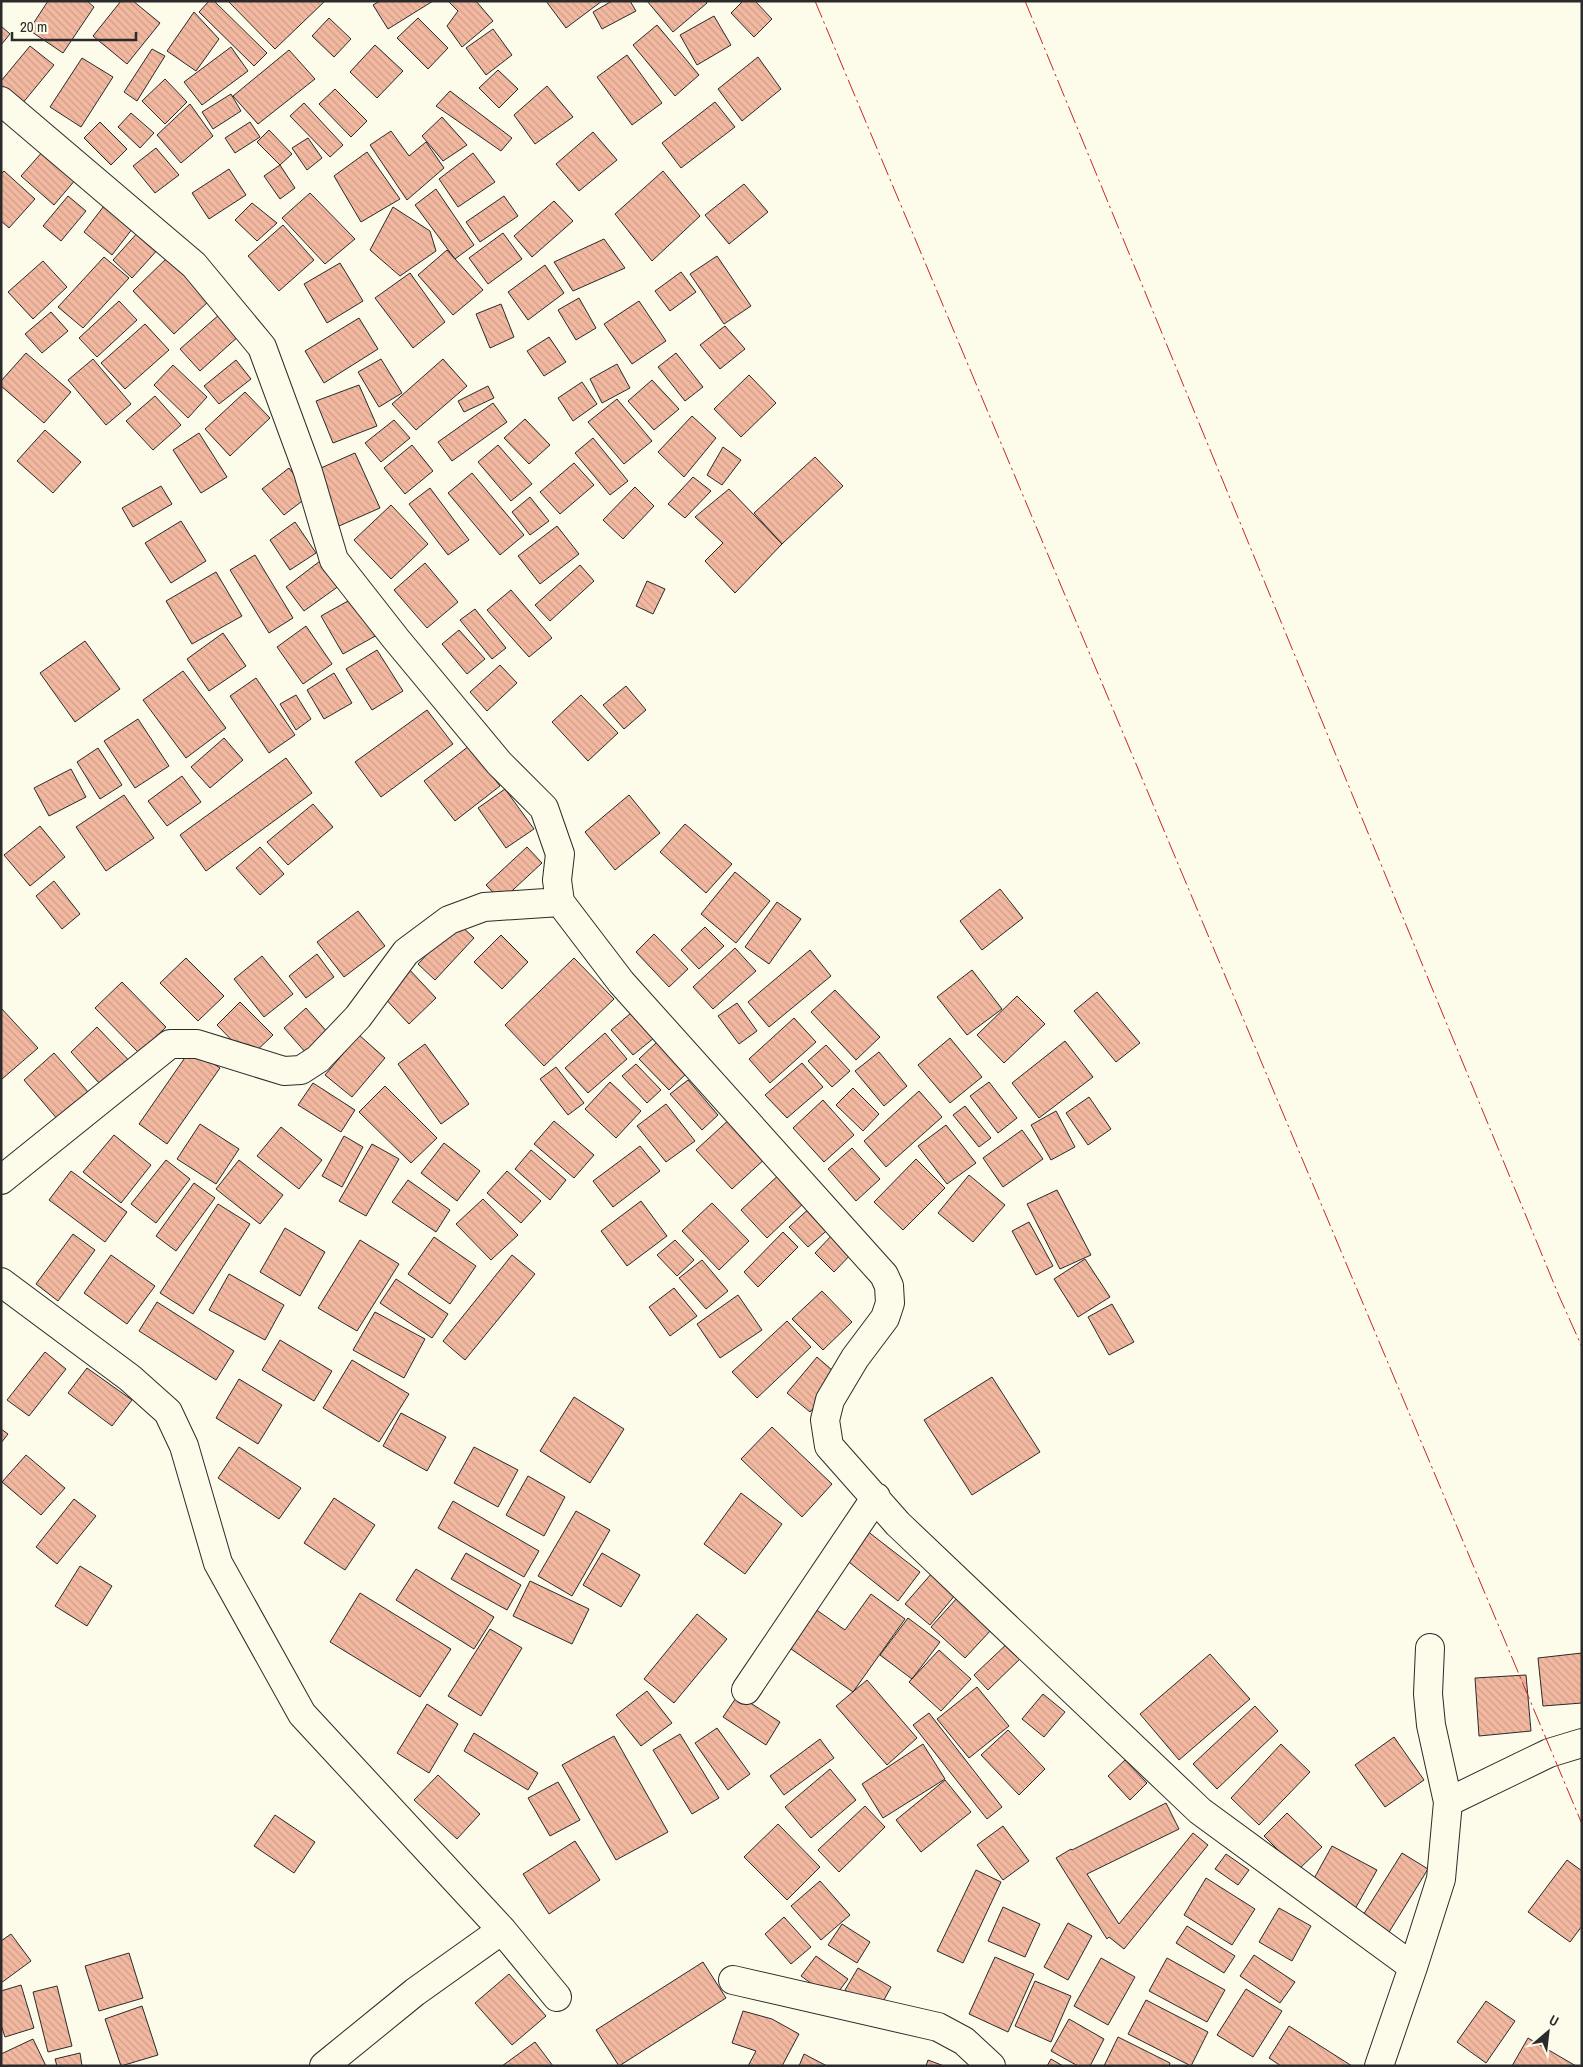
<svg xmlns="http://www.w3.org/2000/svg" width="1583" height="2067" viewBox="0 0 1583 2067" font-family="'Archivo Narrow',sans-serif">
  <defs>
    <pattern id="building-back-hatch" width="6" height="6" patternUnits="userSpaceOnUse" patternTransform="scale(1.25)"><rect width="6" height="6" fill="#f2b8a0"/><path d="M-1 5l2 2M0 0l6 6M5-1l2 2" fill="none" stroke="#d09e8a"/></pattern>
  </defs>
  <rect width="100%" height="100%" fill="#fdfbea"/>
  <path fill="url(#building-back-hatch)" stroke="#2b2b2b" d="M48,1H87L94,7L63,53L29,30Z
    M121,1H133L160,23L127,64L93,36Z
    M209,1H214L267,53L254,66L199,12Z
    M228,1H325L275,49Z
    M380,1H433L388,29L373,5Z
    M448,1H476L493,21L462,47L447,26L458,11Z
    M546,1H602L566,28Z
    M612,1H630L636,11L602,29L593,12Z
    M647,1H705L707,3L673,32Z
    M743,1H755L772,19L754,37L731,13Z
    M194,12L219,39L196,71L167,51Z
    M714,16L731,45L697,65L680,35Z
    M329,18L351,39L334,57L312,36Z
    M418,18L448,48L428,69L397,38Z
    M657,25L699,75L675,96L633,45Z
    M1,26L10,34L1,45Z
    M493,29L512,55L486,75L466,48Z
    M375,45L403,71L377,98L350,72Z
    M30,46L54,65L17,110L1,97V81Z
    M231,47L248,71L202,105L184,82Z
    M152,49L165,56L137,101L124,92Z
    M289,50L315,79L258,124L233,96Z
    M627,55L662,103L632,125L597,77Z
    M758,57L781,89L742,121L718,89Z
    M82,58L113,77L81,127L50,107Z
    M498,70L518,89L499,108L479,88Z
    M165,79L187,102L165,124L142,101Z
    M547,86L573,117L535,144L514,115Z
    M335,89L367,121L351,137L319,104Z
    M450,91L512,138L501,151L436,106Z
    M231,94L241,111L213,129L202,112Z
    M715,102L735,127L681,168L662,143Z
    M304,103L343,145L330,157L290,116Z
    M190,104L213,136L181,163L157,135Z
    M131,113L154,133L140,148L118,127Z
    M442,117L467,145L443,161L422,136Z
    M100,122L127,149L111,165L84,138Z
    M250,122L260,137L235,153L225,138Z
    M269,130L292,154L280,165L257,142Z
    M391,131L409,156L426,142L444,168L407,200L370,145Z
    M593,132L617,160L579,191L556,164Z
    M308,138L322,158L307,170L292,148Z
    M156,148L179,175L155,193L133,166Z
    M44,150L76,179L54,205L21,176Z
    M367,152L400,199L361,222L334,176Z
    M473,153L495,182L458,207L439,179Z
    M280,165L295,188L280,199L264,176Z
    M229,169L246,195L209,219L192,193Z
    M4,171L35,199L9,228L1,221V174Z
    M663,171L700,216L652,261L615,214Z
    M744,184L768,212L729,244L705,215Z
    M436,189L474,245L455,259L415,205Z
    M310,193L355,239L325,264L282,218Z
    M68,196L86,211L61,241L43,226Z
    M504,196L518,216L480,242L466,222Z
    M554,201L573,221L532,257L514,236Z
    M107,202L136,224L112,255L84,232Z
    M252,203L277,223L257,241L235,220Z
    M393,207L430,231L436,251L400,276L370,250Z
    M283,225L314,260L279,291L248,256Z
    M140,230L160,247L132,278L113,260Z
    M503,233L522,259L488,284L469,258Z
    M604,239L625,268L573,291L554,262Z
    M447,250L483,290L453,315L418,275Z
    M717,256L751,306L724,324L690,274Z
    M104,257L129,278L83,328L58,307Z
    M168,257L210,300L174,334L133,291Z
    M43,261L67,287L33,319L8,292Z
    M340,263L363,301L327,323L304,284Z
    M545,265L564,293L528,320L508,292Z
    M681,272L696,292L670,311L655,291Z
    M410,273L445,322L413,348L375,298Z
    M579,298L596,328L576,340L558,310Z
    M119,301L137,320L97,357L79,338Z
    M639,301L666,341L632,364L604,324Z
    M501,304L514,337L490,348L476,314Z
    M51,312L68,331L42,353L25,334Z
    M220,314L240,335L200,371L180,349Z
    M359,318L378,349L324,383L305,351Z
    M145,324L169,350L125,389L101,363Z
    M725,326L745,349L720,369L700,345Z
    M549,337L566,362L544,376L527,351Z
    M26,353L71,392L44,423L1,386V381Z
    M676,353L703,387L685,401L658,367Z
    M93,359L131,404L106,425L68,380Z
    M381,359L402,393L379,407L358,372Z
    M443,359L467,386L416,430L392,404Z
    M236,360L251,379L219,404L204,386Z
    M617,364L630,388L602,403L590,379Z
    M173,365L207,397L188,418L154,385Z
    M749,375L776,403L741,437L714,409Z
    M652,380L679,409L654,430L628,401Z
    M582,382L597,404L573,421L558,398Z
    M359,385L377,426L333,443L316,401Z
    M488,386L494,398L464,412L458,401Z
    M245,392L270,418L230,456L205,429Z
    M155,396L181,425L153,450L126,421Z
    M617,399L652,441L624,464L588,422Z
    M493,403L507,422L452,461L438,442Z
    M692,416L716,438L684,477L658,452Z
    M525,419L550,445L529,464L504,438Z
    M394,420L410,438L381,462L365,443Z
    M45,430L81,462L53,493L17,461Z
    M199,433L227,477L201,493L173,450Z
    M593,438L628,481L610,495L575,453Z
    M412,445L433,471L405,494L384,468Z
    M498,445L532,484L511,501L478,462Z
    M723,447L741,460L722,485L707,475Z
    M355,453L380,508L339,526L314,471Z
    M815,457L843,486L782,544L754,513Z
    M574,463L594,485L560,514L540,492Z
    M289,468L310,495L284,515L262,489Z
    M472,473L524,535L500,555L448,493Z
    M693,477L711,491L685,518L668,504Z
    M161,486L172,504L133,527L122,508Z
    M635,487L654,506L623,539L603,520Z
    M430,488L469,540L448,555L409,504Z
    M729,489L782,544L735,593L705,561L723,543L695,517Z
    M530,497L549,521L530,535L512,512Z
    M391,505L428,544L391,579L354,540Z
    M181,521L206,561L171,583L145,543Z
    M295,522L316,553L290,570L270,540Z
    M557,526L579,554L540,584L518,556Z
    M255,555L293,618L269,633L230,570Z
    M324,558L343,583L304,611L286,587Z
    M425,563L458,602L427,628L394,590Z
    M580,565L594,581L550,621L535,605Z
    M216,572L242,616L192,644L166,601Z
    M647,581L665,589L653,614L636,606Z
    M511,590L552,638L529,657L487,610Z
    M357,596L379,634L343,654L321,616Z
    M475,609L506,648L492,659L460,620Z
    M306,626L332,664L303,684L277,647Z
    M459,630L485,659L467,674L442,644Z
    M223,633L246,666L209,691L187,659Z
    M85,641L120,689L75,722L40,673Z
    M377,650L403,691L372,710L346,669Z
    M500,665L517,683L487,711L470,692Z
    M183,671L226,728L186,758L143,700Z
    M334,673L352,703L324,719L307,690Z
    M256,678L295,735L269,753L230,696Z
    M626,686L646,710L624,729L603,705Z
    M296,695L311,719L296,730L280,704Z
    M581,695L618,733L588,761L552,722Z
    M427,710L453,744L381,797L355,762Z
    M138,719L169,766L135,788L104,741Z
    M224,738L243,760L210,788L191,767Z
    M469,746L500,786L455,821L424,781Z
    M98,748L122,785L100,799L77,762Z
    M286,758L312,793L206,871L180,835Z
    M71,769L86,797L49,816L34,788Z
    M182,776L201,802L167,826L148,801Z
    M505,789L534,829L506,848L478,808Z
    M124,795L154,838L106,871L76,827Z
    M629,795L660,833L615,870L585,832Z
    M313,804L333,827L288,865L267,842Z
    M685,824L732,864L706,893L660,852Z
    M40,826L65,857L30,886L4,855Z
    M260,847L284,874L260,895L236,868Z
    M527,847L542,863L501,901L486,885Z
    M735,872L770,901L736,943L701,914Z
    M54,881L80,914L62,929L36,896Z
    M1000,889L1023,918L982,950L960,921Z
    M777,902L801,919L769,964L745,947Z
    M358,911L385,946L344,977L317,942Z
    M457,922L474,938L435,980L418,964Z
    M705,927L724,946L699,969L681,950Z
    M654,934L688,969L669,987L636,952Z
    M501,935L528,962L502,989L474,962Z
    M735,948L756,971L713,1009L693,987Z
    M810,950L831,976L769,1027L748,1002Z
    M317,954L334,977L306,998L289,976Z
    M262,956L293,994L264,1017L234,979Z
    M186,958L224,996L198,1021L160,983Z
    M574,958L614,999L544,1066L505,1025Z
    M407,967L436,998L409,1024L380,993Z
    M972,970L1002,1009L967,1035L937,997Z
    M122,982L166,1027L139,1053L95,1008Z
    M835,990L880,1037L856,1060L811,1012Z
    M1097,992L1140,1043L1116,1062L1074,1011Z
    M1017,996L1045,1024L1004,1063L977,1035Z
    M240,1002L273,1035L249,1058L217,1025Z
    M737,1003L757,1031L739,1044L718,1016Z
    M1,1008L38,1048L2,1079H1Z
    M306,1008L329,1034L307,1054L284,1028Z
    M631,1013L654,1038L633,1055L611,1030Z
    M794,1018L816,1042L770,1083L749,1059Z
    M97,1027L136,1068L108,1093L71,1052Z
    M605,1033L627,1059L588,1093L565,1068Z
    M359,1035L385,1058L352,1097L325,1075Z
    M950,1038L982,1077L950,1103L918,1065Z
    M658,1041L687,1073L669,1090L639,1059Z
    M1065,1041L1093,1077L1039,1118L1012,1083Z
    M425,1044L469,1104L441,1124L398,1064Z
    M826,1045L850,1071L832,1087L808,1061Z
    M191,1049L220,1068L167,1144L139,1124Z
    M879,1052L907,1086L884,1106L855,1071Z
    M54,1053L96,1101L65,1128L24,1080Z
    M802,1063L823,1087L787,1118L765,1095Z
    M636,1064L661,1090L647,1103L622,1076Z
    M556,1067L584,1103L568,1115L540,1079Z
    M688,1080L718,1115L702,1130L670,1094Z
    M610,1082L641,1111L616,1138L585,1109Z
    M989,1082L1017,1118L998,1133L970,1096Z
    M313,1083L355,1110L341,1132L298,1105Z
    M385,1086L437,1138L411,1163L359,1112Z
    M853,1088L879,1114L863,1131L836,1105Z
    M919,1091L942,1117L886,1167L864,1141Z
    M1089,1097L1111,1129L1088,1145L1066,1113Z
    M823,1100L854,1135L824,1162L793,1128Z
    M666,1104L695,1141L666,1162L637,1126Z
    M965,1106L991,1138L979,1147L953,1115Z
    M1056,1111L1075,1147L1051,1160L1031,1125Z
    M732,1117L768,1156L732,1189L696,1150Z
    M554,1121L594,1155L574,1178L534,1144Z
    M200,1124L239,1149L216,1184L177,1159Z
    M946,1125L976,1163L947,1184L918,1146Z
    M281,1127L322,1160L299,1189L257,1156Z
    M1022,1130L1043,1159L1003,1187L983,1158Z
    M114,1135L151,1165L121,1203L83,1172Z
    M344,1136L363,1147L342,1187L322,1176Z
    M444,1143L480,1171L457,1201L421,1173Z
    M372,1144L399,1159L366,1216L339,1201Z
    M640,1146L660,1171L613,1207L593,1181Z
    M852,1148L880,1179L856,1201L828,1169Z
    M531,1150L566,1180L550,1200L515,1169Z
    M916,1159L945,1188L903,1230L874,1202Z
    M166,1160L190,1179L156,1223L131,1204Z
    M239,1160L283,1195L260,1224L216,1189Z
    M71,1171L127,1212L105,1242L49,1200Z
    M507,1171L541,1201L521,1223L487,1193Z
    M783,1171L808,1199L767,1238L741,1210Z
    M969,1175L1005,1205L973,1242L938,1213Z
    M408,1180L450,1210L436,1232L392,1202Z
    M194,1183L215,1198L176,1251L156,1236Z
    M1057,1190L1091,1255L1060,1269L1027,1204Z
    M483,1199L518,1235L491,1260L456,1224Z
    M641,1201L667,1236L627,1266L601,1231Z
    M712,1203L749,1241L719,1270L682,1231Z
    M218,1204L250,1224L193,1314L160,1293Z
    M813,1205L832,1226L808,1247L789,1227Z
    M1029,1222L1053,1266L1036,1275L1012,1231Z
    M285,1228L325,1252L300,1296L260,1272Z
    M783,1232L798,1247L758,1287L744,1272Z
    M835,1232L855,1250L834,1272L815,1253Z
    M73,1234L95,1250L58,1301L36,1284Z
    M434,1237L476,1266L450,1304L408,1274Z
    M360,1240L399,1264L357,1331L318,1308Z
    M675,1240L694,1260L677,1276L657,1255Z
    M111,1255L155,1286L127,1324L84,1293Z
    M512,1255L535,1274L465,1360L443,1341Z
    M1085,1259L1110,1297L1078,1317L1054,1279Z
    M702,1260L728,1291L706,1309L679,1278Z
    M229,1274L284,1305L265,1340L209,1310Z
    M396,1279L448,1314L432,1338L380,1303Z
    M674,1288L697,1316L670,1336L649,1307Z
    M822,1291L852,1322L823,1350L792,1319Z
    M738,1295L762,1330L720,1358L697,1324Z
    M157,1302L234,1351L216,1380L139,1331Z
    M1112,1304L1134,1342L1109,1355L1088,1317Z
    M375,1312L425,1339L404,1378L353,1350Z
    M787,1321L811,1347L757,1398L732,1372Z
    M280,1340L332,1371L314,1401L262,1370Z
    M45,1352L66,1369L29,1416L7,1400Z
    M817,1357L840,1377L810,1412L787,1393Z
    M352,1360L409,1394L379,1442L323,1408Z
    M87,1368L132,1400L112,1426L68,1393Z
    M992,1377L1040,1452L972,1495L924,1420Z
    M239,1379L282,1405L258,1444L216,1418Z
    M574,1397L624,1429L590,1483L540,1451Z
    M401,1413L446,1437L427,1471L383,1446Z
    M772,1427L832,1484L802,1517L741,1459Z
    M1,1429L8,1434L1,1443Z
    M239,1447L301,1488L279,1519L218,1478Z
    M474,1447L518,1470L498,1507L454,1483Z
    M26,1455L65,1488L41,1515L2,1482Z
    M528,1476L565,1497L544,1536L506,1515Z
    M741,1493L782,1524L745,1574L704,1544Z
    M334,1498L375,1525L345,1570L304,1543Z
    M74,1499L96,1516L57,1564L36,1547Z
    M453,1501L539,1551L524,1577L438,1528Z
    M576,1511L610,1530L572,1596L538,1576Z
    M862,1527L920,1572L898,1601L840,1555Z
    M466,1553L521,1585L507,1610L451,1579Z
    M602,1553L640,1575L621,1607L583,1585Z
    M80,1566L112,1586L87,1626L55,1606Z
    M416,1569L494,1617L474,1649L396,1600Z
    M932,1573L956,1594L930,1625L905,1604Z
    M530,1581L589,1609L572,1644L513,1616Z
    M360,1593L451,1649L420,1697L330,1642Z
    M871,1594L905,1619L853,1692L781,1642L808,1604L845,1630Z
    M957,1598L992,1629L965,1658L931,1627Z
    M697,1614L727,1639L674,1703L644,1679Z
    M908,1618L940,1642L912,1679L880,1655Z
    M490,1629L522,1648L481,1716L448,1696Z
    M1010,1641L1024,1655L988,1690L974,1675Z
    M939,1650L971,1679L941,1711L909,1682Z
    M1582,1653V1703L1543,1706L1538,1658Z
    M1210,1654L1250,1699L1179,1760L1140,1714Z
    M1526,1675L1531,1731L1479,1736L1475,1678Z
    M867,1680L917,1738L887,1765L836,1706Z
    M977,1687L1009,1726L969,1758L937,1719Z
    M647,1691L672,1723L641,1746L616,1715Z
    M1043,1694L1065,1712L1044,1737L1022,1719Z
    M738,1695L780,1722L766,1745L723,1717Z
    M427,1704L458,1724L429,1773L397,1753Z
    M1255,1706L1278,1731L1217,1789L1193,1764Z
    M929,1713L1002,1807L987,1819L913,1725Z
    M717,1728L750,1774L728,1790L695,1743Z
    M1008,1730L1045,1769L1019,1795L981,1755Z
    M474,1733L538,1773L528,1790L464,1751Z
    M680,1734L719,1798L692,1814L653,1750Z
    M614,1736L668,1832L616,1860L562,1765Z
    M1394,1737L1424,1780L1385,1807L1355,1765Z
    M820,1739L834,1758L784,1795L770,1776Z
    M923,1744L945,1779L883,1818L862,1784Z
    M1281,1744L1310,1772L1259,1825L1231,1798Z
    M1125,1760L1147,1783L1130,1800L1108,1776Z
    M830,1769L856,1800L811,1838L785,1807Z
    M438,1775L480,1814L457,1839L414,1800Z
    M945,1780L971,1812L921,1852L896,1820Z
    M558,1782L580,1820L550,1836L528,1798Z
    M1166,1803L1179,1829L1087,1874L1119,1924L1193,1833L1208,1845L1124,1949L1109,1937L1107,1939L1056,1858L1071,1849L1072,1850Z
    M865,1806L885,1827L839,1872L818,1850Z
    M1287,1813L1322,1847L1298,1870L1264,1836Z
    M275,1815L315,1842L294,1873L254,1846Z
    M778,1824L820,1867L787,1900L744,1857Z
    M1003,1826L1029,1861L1003,1880L977,1845Z
    M575,1841L600,1880L549,1914L523,1874Z
    M1332,1846L1377,1870L1355,1909L1311,1884Z
    M1402,1853L1428,1869L1386,1937L1360,1920Z
    M1226,1854L1249,1870L1238,1885L1215,1869Z
    M1567,1860L1582,1871V1926L1570,1942L1528,1912Z
    M976,1870L1001,1882L963,1963L937,1951Z
    M1206,1878L1255,1909L1232,1945L1184,1915Z
    M820,1881L850,1915L821,1940L791,1906Z
    M1003,1907L1040,1924L1025,1957L988,1941Z
    M1279,1908L1311,1926L1292,1961L1259,1942Z
    M784,1917L811,1947L791,1964L765,1934Z
    M1068,1923L1092,1936L1068,1980L1044,1967Z
    M842,1924L870,1942L857,1963L828,1945Z
    M1187,1926L1235,1956L1224,1973L1176,1943Z
    M11,1934L31,1961L1,1983V1941Z
    M129,1953L143,1998L99,2011L85,1966Z
    M1254,1955L1295,1982L1280,2003L1240,1976Z
    M816,1956L848,1979L833,1999L801,1976Z
    M995,1957L1034,1974L1008,2032L969,2014Z
    M1101,1958L1135,1977L1108,2025L1074,2006Z
    M1167,1958L1225,1990L1207,2022L1149,1991Z
    M703,1962L726,1998L619,2066L596,2030Z
    M858,1968L891,1987L878,2011L845,1990Z
    M509,1974L546,2016L512,2045L475,2003Z
    M1035,1981L1071,1996L1051,2042L1015,2026Z
    M21,1985L34,2028L5,2037L1,2025V1991Z
    M57,1986L72,2046L48,2052L33,1992Z
    M1246,1989L1282,2011L1253,2057L1217,2035Z
    M1146,2000L1208,2032L1191,2066L1128,2034Z
    M1486,2001L1515,2021L1486,2063L1457,2042Z
    M142,2006L158,2055L121,2066L105,2019Z
    M743,2011L772,2019L799,2034L782,2066H748L756,2051L732,2043Z
    M1069,2019L1104,2039L1090,2066H1078L1051,2051Z
    M1289,2026L1352,2066H1281L1269,2058Z
    M1118,2037L1170,2063L1169,2066H1104Z
    M1528,2038L1576,2066H1512Z
    M33,2039L46,2066H1V2054Z
    M535,2042L553,2066H502Z
    M80,2053L82,2066H57L55,2059Z
    M804,2054L827,2066H799Z
    M1051,2059L1063,2066H1047Z
    M928,2060L944,2066H926Z"/>
  <g fill="none" stroke-linecap="round" stroke-linejoin="round">
    <g stroke="#2b2b2b" stroke-width="30">
      <path id="minor" d="M1,101L194,265L262,347L308,472L334,560L396,639L499,763L544,808L560,854L557,880L560,902L621,982L884,1275L889,1286L890,1303L885,1318L855,1358L830,1400L825,1420L829,1446L898,1524L1200,1811L1413,1967
        M1,1180L170,1044H197L284,1071L301,1070L318,1059L358,1017L406,952L449,920L484,907L560,902
        M1,1282L130,1378L168,1412L184,1446L218,1563L302,1714L502,1930L557,1997
        M746,1690L876,1497
        M1448,1802L1549,1753L1582,1743
        M733,1980L938,2027L964,2041L991,2066
        M324,2066L415,1992L502,1930
        M1379,2066L1413,1967L1441,1879L1448,1802L1431,1725L1428,1694L1430,1648"/>
    </g>
    <use href="#minor" stroke="#fdfbea" stroke-width="28"/>
    <path stroke="#c62828" stroke-width="1" stroke-dasharray="18 4 2.5 4" stroke-linecap="butt" d="M815,1L1582,1824
      M1025,1L1559,1296L1582,1347"/>
  </g>
  <rect width="1583" height="2067" fill="none" stroke="#2b2b2b" stroke-width="5"/>
  <g transform="translate(1548 2032) rotate(28)" stroke="#fdfbea" stroke-width="4" paint-order="stroke">
  <path d="M0-4L9 19L0 12L-9 19Z" fill="#2b2b2b"/>
  <text y="-8" font-size="14" font-weight="bold" text-anchor="middle" fill="#2b2b2b">U</text>
  </g>
  <path d="M12 32v8h124v-8" fill="none" stroke="#2b2b2b" stroke-width="2.5"/>
  <text x="20" y="32" font-size="15" fill="#2b2b2b" stroke="#fdfbea" stroke-width="4" paint-order="stroke">20 m</text>
</svg>
